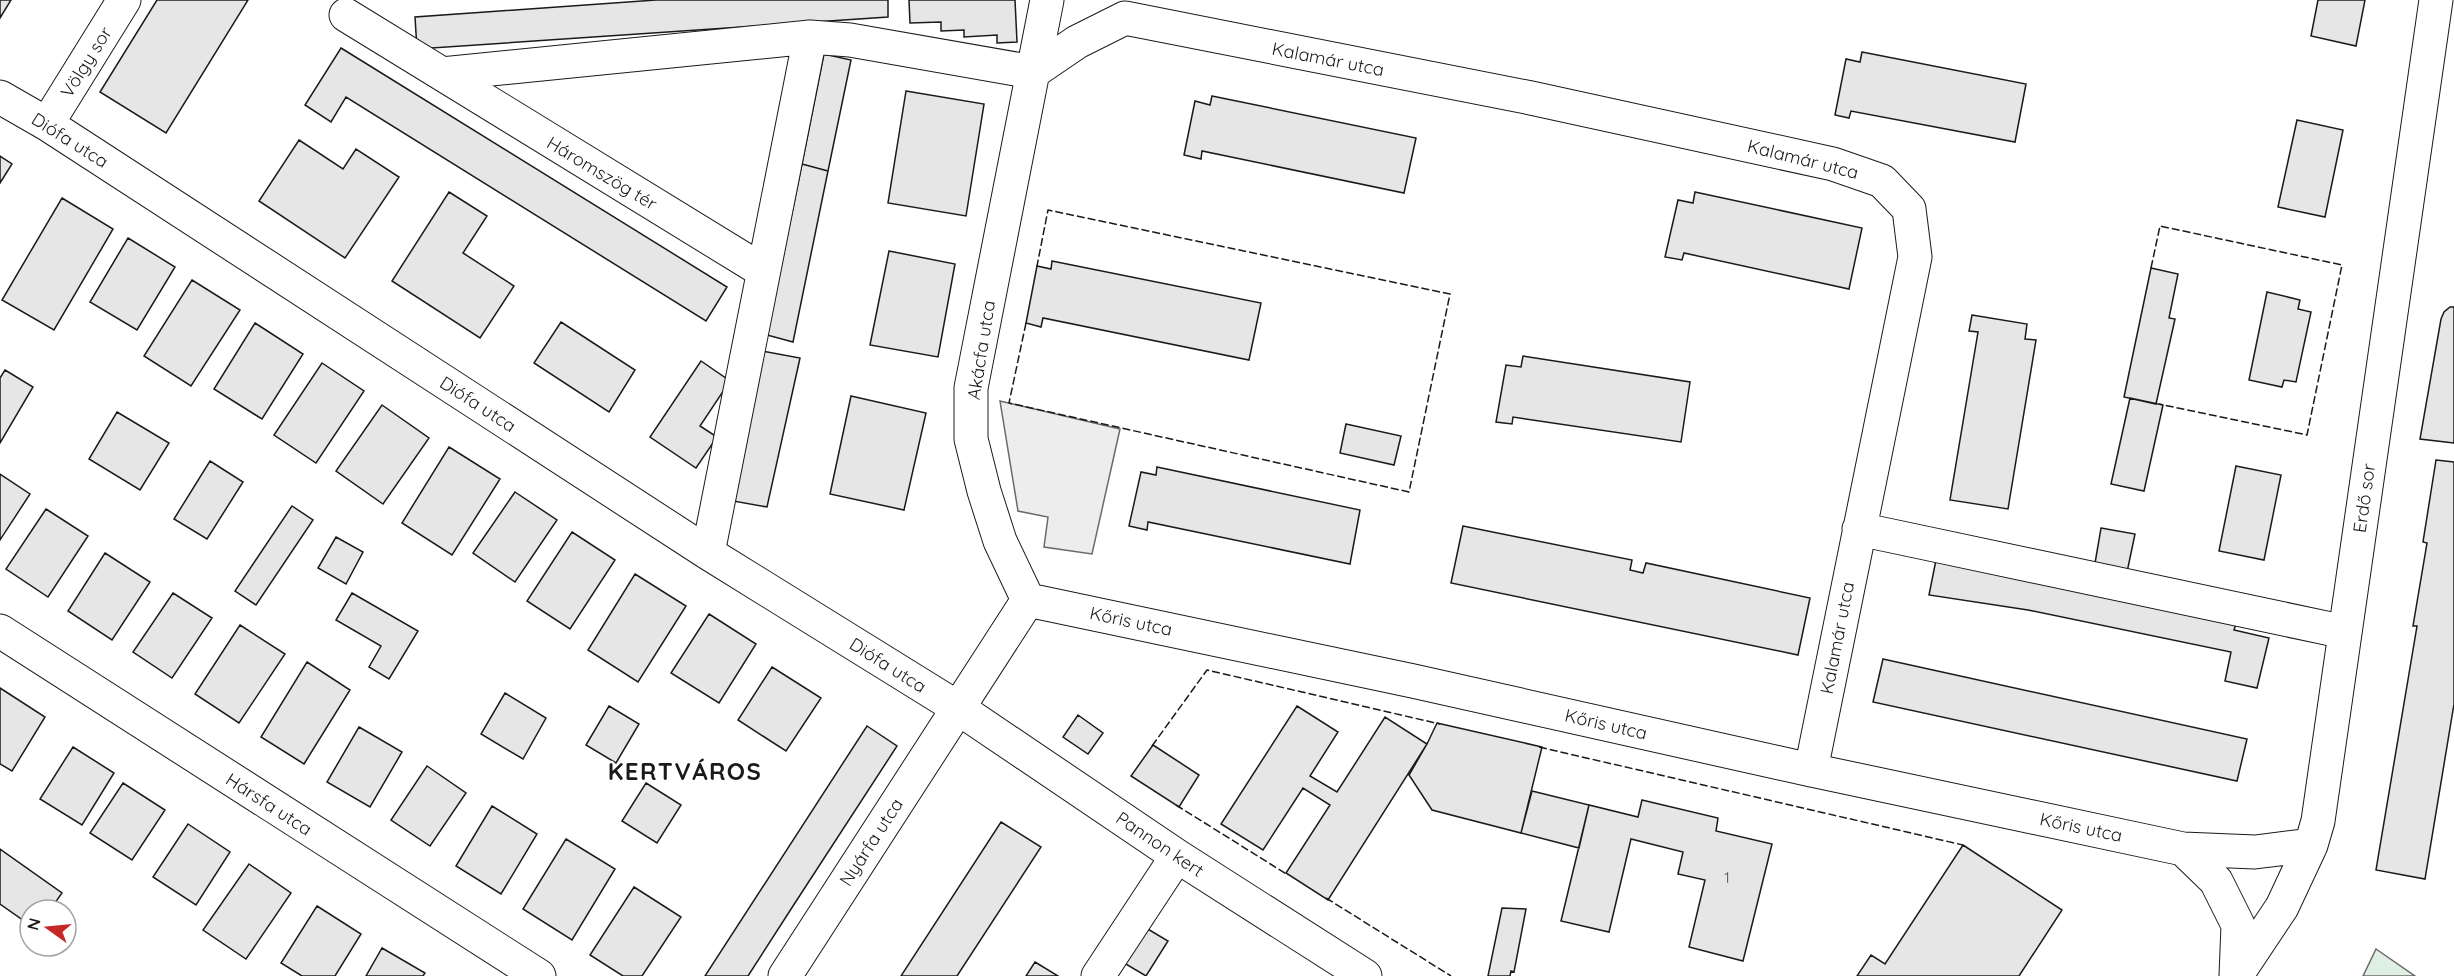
<svg xmlns="http://www.w3.org/2000/svg" width="2454" height="976" viewBox="0 0 2454 976" font-family="Quicksand,sans-serif">
  <rect width="100%" height="100%" fill="#fff"/>
  <path fill="#e0efe3" stroke="#6a6a6a" stroke-width="1.5" d="M2376,949L2415,976H2363Z"/>
  <path fill="#ededed" stroke="#6a6a6a" stroke-width="1.5" d="M1000,401L1120,429L1092,554L1044,547L1048,517L1018,511Z"/>
  <path fill="#e6e6e6" stroke="#1a1a1a" stroke-width="1.5" d="M0,0H11L0,18Z
    M157,0H248L166,133L100,92Z
    M656,0H888V17L417,49L415,17Z
    M909,0H1015L1017,42L997,43V35L964,37V30L941,31V22L910,23Z
    M2318,0H2365L2356,46L2311,36Z
    M341,48L727,287L706,321L346,97L331,122L305,105Z
    M1862,52L2026,84L2015,142L1851,111L1849,118L1835,115L1846,59L1860,62Z
    M824,54L851,60L828,171L802,164Z
    M906,91L984,104L966,216L888,203Z
    M1212,96L1416,138L1404,193L1202,151L1201,159L1184,155L1195,101L1210,105Z
    M2297,120L2343,130L2325,217L2278,207Z
    M299,140L343,169L356,149L399,177L345,258L259,201Z
    M0,156L12,164L0,183Z
    M802,164L828,171L793,342L767,335Z
    M449,192L487,216L463,253L514,286L480,338L392,281Z
    M1695,192L1862,228L1849,289L1684,253L1682,260L1665,257L1678,200L1693,203Z
    M62,198L113,229L54,330L2,300Z
    M128,238L175,267L137,330L90,302Z
    M889,251L955,264L938,357L870,345Z
    M1052,261L1261,303L1249,360L1043,318L1041,327L1026,323L1037,266L1051,269Z
    M2151,268L2178,274L2169,318L2175,319L2156,404L2124,397Z
    M192,280L240,310L191,386L144,356Z
    M2267,292L2300,300L2298,309L2311,312L2296,382L2284,380L2282,387L2249,380Z
    M2450,307H2454V443L2420,439L2441,319L2444,312Z
    M1972,315L2027,324L2025,339L2036,340L2008,509L1950,500L1978,332L1969,331Z
    M561,322L635,370L609,412L534,363Z
    M255,323L303,354L262,419L214,389Z
    M762,351L800,358L767,507L733,501Z
    M1523,356L1690,382L1681,442L1513,417L1512,424L1496,422L1506,365L1521,367Z
    M701,361L730,381L700,426L717,437L696,468L650,437Z
    M322,363L364,391L316,463L274,435Z
    M5,370L33,387L0,443V378Z
    M851,396L926,413L904,510L830,494Z
    M2130,398L2163,405L2144,491L2111,484Z
    M382,405L429,438L383,504L336,471Z
    M117,412L169,443L140,490L89,459Z
    M1346,424L1401,436L1394,465L1340,453Z
    M449,447L500,479L452,555L402,523Z
    M2436,460L2454,462V704L2425,879L2376,870L2417,626H2413L2427,543L2423,542Z
    M210,461L243,482L207,539L174,519Z
    M2236,466L2281,475L2264,560L2219,551Z
    M1157,467L1360,510L1350,564L1148,522L1147,530L1129,526L1141,472L1156,475Z
    M0,474L30,494L0,540Z
    M515,492L557,520L515,582L473,553Z
    M292,506L313,520L256,605L235,591Z
    M46,509L88,536L48,597L6,569Z
    M1463,526L1632,560L1630,570L1643,573L1646,563L1810,598L1798,655L1451,583Z
    M2101,528L2135,534L2126,577L2094,569Z
    M572,532L615,560L570,629L527,601Z
    M336,537L363,552L346,584L318,568Z
    M105,553L150,582L112,640L68,611Z
    M1936,560L2236,624L2234,630L2269,638L2257,688L2225,681L2231,652L2028,610L1929,595Z
    M635,574L686,606L638,682L588,650Z
    M173,593L212,618L172,678L133,652Z
    M352,593L418,631L389,679L369,667L381,646L336,620Z
    M709,614L756,644L719,703L671,673Z
    M240,625L285,654L239,723L195,694Z
    M1883,659L2247,739L2237,781L1873,702Z
    M307,662L350,690L304,764L261,737Z
    M772,667L821,698L786,751L738,720Z
    M0,688L45,717L12,771L0,764Z
    M505,693L546,718L523,759L481,734Z
    M609,706L639,724L616,763L586,745Z
    M1297,706L1338,732L1310,776L1337,792L1385,717L1427,744L1328,900L1286,873L1330,805L1303,788L1263,850L1221,824Z
    M1078,715L1103,733L1088,754L1063,737Z
    M1437,723L1542,747L1521,833L1432,810L1409,775L1427,744Z
    M867,726L897,746L793,906L748,976H705Z
    M359,727L402,752L370,807L327,782Z
    M1153,745L1199,775L1179,807L1131,776Z
    M73,747L114,773L82,825L40,799Z
    M427,766L466,793L430,846L391,820Z
    M123,783L165,810L132,860L90,833Z
    M646,783L681,805L657,843L622,821Z
    M1532,791L1589,805L1579,848L1521,833Z
    M1642,800L1718,818L1716,831L1772,844L1743,961L1689,947L1705,880L1678,874L1683,852L1631,839L1609,932L1561,921L1589,805L1638,817Z
    M492,806L537,834L501,894L456,866Z
    M1001,822L1041,847L957,976H901Z
    M188,824L230,852L196,905L153,877Z
    M566,839L615,869L572,940L523,909Z
    M1963,845L2062,910L2019,976H1857L1871,955L1885,964Z
    M0,849L62,893L50,910H30V925L0,904Z
    M249,864L291,893L246,959L203,930Z
    M634,887L681,917L642,976H623L590,955Z
    M317,906L361,934L335,976H302L281,963Z
    M1502,908L1526,909L1514,972L1511,971L1510,976H1488Z
    M1141,925L1168,941L1146,976L1119,960Z
    M382,948L425,973L423,976H366Z
    M1035,962L1058,976H1026Z"/>
  <g fill="none" stroke-linecap="round" stroke-linejoin="round">
    <g stroke="#1a1a1a" stroke-width="35">
      <path id="minor" d="M346,15L763,271
        M1125,18L1531,98L1833,164L1882,181L1909,209L1915,257L1811,770
        M442,74L810,37L850,40L1033,72L1077,42L1125,18
        M0,97L47,124L708,553L958,708L1177,856L1365,976
        M47,124L124,0
        M1859,529L2345,632
        M708,553L810,37
        M1028,600L1413,681L1811,770L2183,849L2255,852L2311,845
        M1028,600L1000,541L984,491L971,439V388L1047,0
        M0,631L539,976
        M2183,849L2216,881L2238,925L2236,976
        M785,976L1028,600
        M1098,976L1177,856
        M2236,976L2282,907L2311,845L2318,821L2436,0"/>
    </g>
    <use href="#minor" stroke="#fff" stroke-width="33"/>
    <path stroke="#1a1a1a" stroke-width="1.5" stroke-dasharray="8 3" stroke-linecap="butt" d="M2151,268L2160,226L2342,265L2307,435L2159,404
      M1026,323L1009,403L1409,492L1450,294L1048,210L1037,266
      M1152,746L1207,670L1440,724
      M1539,747L1963,845
      M1176,805L1288,875
      M1326,898L1451,976"/>
  </g>
  <g text-anchor="middle" dominant-baseline="central" stroke-width="4.5" stroke-linejoin="round" paint-order="stroke">
    <g font-size="15" fill="#4d4d4d">
      <text x="1727" y="877">1</text>
    </g>
    <g font-size="18" fill="#1a1a1a" stroke="#fff">
      <text transform="translate(1328 59) rotate(11)">Kalamár utca</text>
      <text transform="translate(86 62) rotate(-58)">Völgy sor</text>
      <text transform="translate(70 140) rotate(32)">Diófa utca</text>
      <text transform="translate(1803 159) rotate(14)">Kalamár utca</text>
      <text transform="translate(602 173) rotate(31)">Háromszög tér</text>
      <text transform="translate(981 350) rotate(-81)">Akácfa utca</text>
      <text transform="translate(478 404) rotate(33)">Diófa utca</text>
      <text transform="translate(2364 498) rotate(-82)">Erdő sor</text>
      <text transform="translate(1131 621) rotate(12)">Kőris utca</text>
      <text transform="translate(1837 638) rotate(-79)">Kalamár utca</text>
      <text transform="translate(888 665) rotate(32)">Diófa utca</text>
      <text transform="translate(1606 724) rotate(13)">Kőris utca</text>
      <text transform="translate(269 804) rotate(33)">Hársfa utca</text>
      <text transform="translate(2081 827) rotate(12)">Kőris utca</text>
      <text transform="translate(871 842) rotate(-57)">Nyárfa utca</text>
      <text transform="translate(1160 844) rotate(34)">Pannon kert</text>
    </g>
    <g font-size="24" font-weight="bold" letter-spacing="1.5" fill="#1a1a1a" stroke="#fff">
      <text x="685" y="771">KERTVÁROS</text>
    </g>
  </g>
  <g transform="translate(48 928) rotate(285)"><circle r="28" fill="#ffffff" stroke="#a3a3a3" stroke-width="1.5"/>
  <path d="M0-4.5L10 22L0 15L-10 22Z" fill="#c62828"/>
  <text y="-9" font-size="16" font-weight="bold" text-anchor="middle" fill="#1a1a1a">N</text>
  </g>
</svg>
